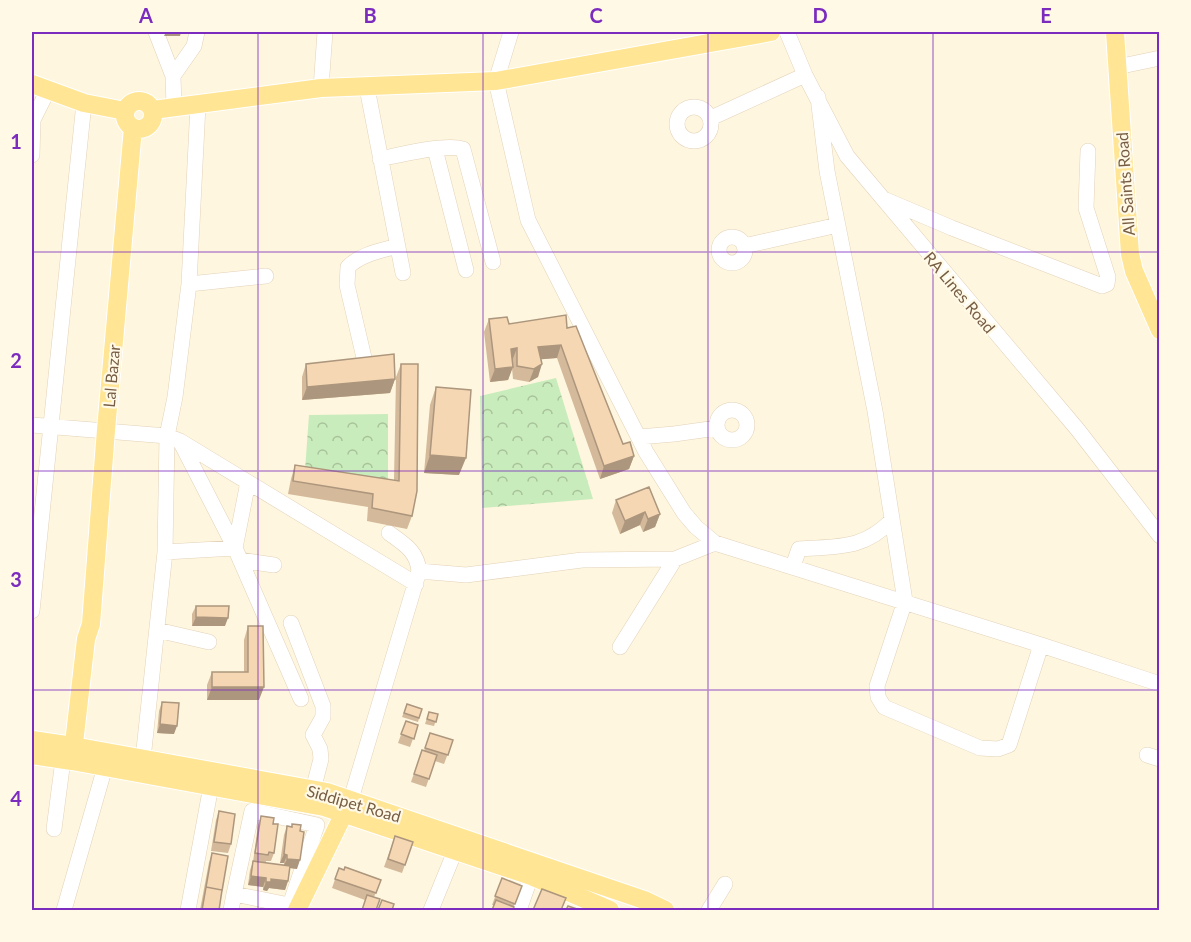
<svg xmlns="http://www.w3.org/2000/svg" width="1191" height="942" viewBox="0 0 1191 942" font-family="Lato,sans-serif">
  <defs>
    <pattern id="park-crowns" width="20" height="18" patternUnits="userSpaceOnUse" patternTransform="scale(1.5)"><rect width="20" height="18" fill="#c9ecbc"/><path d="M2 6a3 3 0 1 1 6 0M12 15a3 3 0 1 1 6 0" fill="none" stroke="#a8c29a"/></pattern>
  </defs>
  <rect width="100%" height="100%" fill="#fef6de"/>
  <path fill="url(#park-crowns)" d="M556,378L593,499L482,508L480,396Z
    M388,414V488L305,470L309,415Z"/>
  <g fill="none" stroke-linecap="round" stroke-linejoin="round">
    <g stroke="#e3d2ba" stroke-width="16">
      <path id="minor" d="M156,32L173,76
        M511,32L496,81L528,220L646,452L684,513L696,527L715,543L1041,645L1160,684
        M787,32L805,75L847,156L1078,430L1160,536
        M1117,67L1160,58
        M321,88L325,32
        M367,88L403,273
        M818,97L827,171L875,411L905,601L877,686L878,697L884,707L980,748L998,749L1009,745L1041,645
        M677 124a17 17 0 1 1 34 0a17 17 0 1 1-34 0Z
        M174,107L173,76L194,46L197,32
        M711,118L805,75
        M435,149L466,270
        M32,155L33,120L48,90
        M380,159C399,155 446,143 463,149L493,262
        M886,200L952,228L1102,286L1107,284L1108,277L1086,208L1088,151
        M719 250a13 13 0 1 1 26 0a13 13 0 1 1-26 0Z
        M744,246L838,225
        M189,284L266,276
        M365,362L347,285L348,267C361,254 380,251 398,246
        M717 425a15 15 0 1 1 30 0a15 15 0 1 1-30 0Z
        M32,425L167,436L180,441L416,584
        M639,437L674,434L717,428
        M248,482L235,548L301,699
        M165,552L235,548L180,441
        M240,560L274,565
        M793,566L799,549C838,546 863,550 892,520
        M419,571L466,575L582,560L675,559
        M32,611L84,103
        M291,623L323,706V717L313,735L320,749L321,759L313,790
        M157,630L209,642
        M620,647L675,559L715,543
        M1147,755L1160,759
        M143,759L165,552L167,436L175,397L189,284L198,105
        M351,799L419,571C417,551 404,544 389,533
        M54,829L63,760
        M234,894L252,811L317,825L290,905
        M64,910L105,767
        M188,910L211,786
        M231,910L234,894L299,907
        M431,910L455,851
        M519,910L531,876
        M709,910L725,884"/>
    </g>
    <g stroke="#fff" stroke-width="20">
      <path id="major" d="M1115,32L1130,254L1134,271L1160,330
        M32,84L84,103L125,111
        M125 115a14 14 0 1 1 28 0a14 14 0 1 1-28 0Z
        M153,110L321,88L496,81L771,32
        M32,740L73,746L327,792L644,900L665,910
        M32,755L72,761L324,807L531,876L610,910
        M72,761L86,639L91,624L106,430L133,128
        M297,910L349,803"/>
    </g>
    <use href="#minor" stroke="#fff" stroke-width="15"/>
    <use href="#major" stroke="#ffe594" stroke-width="18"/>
  </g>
  <path fill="#d4b99a" d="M489,319L509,324L567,328L623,444L634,456L629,469L600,479L557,358L541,359L538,377L529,382L513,379L512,368L508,380L490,382L484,332Z
    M306,364L395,379L390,393L302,400V377Z
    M401,364L412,516L407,529L367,521L368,507L288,494L291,479L295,465L394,480L396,377Z
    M436,387L459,475L424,473L430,405Z
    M616,500L660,514L655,527L643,532L640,525L620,534L612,513Z
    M196,606L225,626H192V614Z
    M248,626L259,700H207V685L212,672H244V640Z
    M162,702L174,734L157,733L159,711Z
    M407,704L422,709L418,722L402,717Z
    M429,712L438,714L434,726L425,724Z
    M406,721L418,725L410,747L398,743Z
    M430,733L453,740L444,764L435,761L426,787L411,782L422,750L424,751Z
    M219,811L231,844L228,853L211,851L216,820Z
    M261,816L273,824L274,853L271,861H266V863L284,865V863H280L284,835L287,826L297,869L290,868L288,881L285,890L269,888L267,891L263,890V887L248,885L250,870L253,862L258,825Z
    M395,836L413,842L402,873L384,867Z
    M212,853L222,891L219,910H200L209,862Z
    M339,868L381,880L374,897L365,900L332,888Z
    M502,878L522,886L514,906L492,905Z"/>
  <path fill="#ac967d" d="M166,32H181L180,36H164Z
    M561,345L557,358L533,360L538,347Z
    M517,348L512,361L511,349Z
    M542,364L538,377L529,382L534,369Z
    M513,367L508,380L490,382L495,369Z
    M395,379L390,393L302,400L307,387Z
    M430,455L466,458L459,475L424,473Z
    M634,456L629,469L600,479L604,466Z
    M645,512L640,525L620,534L625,521Z
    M660,514L655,527L643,532L648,519Z
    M196,617L228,618L225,626H192Z
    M212,687H264L259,700H207Z
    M160,724L177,726L174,734L157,733Z
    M284,854L287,855L284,863H280Z
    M287,859L300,860L297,869L283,867Z
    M251,876L266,878L263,887L248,885Z
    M271,879L288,881L285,890L269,888L267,891L263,890L266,882Z"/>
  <path fill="#f6d7b3" stroke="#ac967d" stroke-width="1.5" d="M566,315L567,328L576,326L623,444L630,442L634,456L604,466L561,345L538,347L542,364L534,369L517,366V348L511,349L513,367L495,369L489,319L507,317L509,324Z
    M394,354L395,379L307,387L306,364Z
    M401,364H418L417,491L412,516L372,508L373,494L293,481L295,465L399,481Z
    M436,387L471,390L466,458L430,455Z
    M649,487L660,514L648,519L645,512L625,521L616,500Z
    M196,606H229L228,618L196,617Z
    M248,626H263L264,687H212V672H248Z
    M162,702L179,703L177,726L160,724Z
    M407,704L422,709L419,718L404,713Z
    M429,712L438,714L436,722L427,719Z
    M406,721L418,725L414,739L401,734Z
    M430,733L453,740L448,755L425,748Z
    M422,750L437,755L429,779L414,774Z
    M219,811L235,814L231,844L214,842Z
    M261,816L274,818L273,824H278L274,853L269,852L268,855L255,853Z
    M292,824L301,825L300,831L304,832L300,860L287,859V855L284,854L287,826L292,827Z
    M395,836L413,842L405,865L388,859Z
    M212,853L228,856L222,891V890L206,887Z
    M253,861L290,866L288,881L271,879V882H266V878L251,876Z
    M345,867L381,880L376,893L335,879L339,868L344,870Z
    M502,878L522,886L515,904L495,896Z
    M206,887L222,890L219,910H202Z
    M542,889L566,898L561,910H533Z
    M367,895L380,899L376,910H362Z
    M382,900L394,904L392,910H378Z
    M496,900L514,907L513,910H492Z
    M568,906L580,910H566Z"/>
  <path fill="none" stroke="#7b2cbf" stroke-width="1.5" stroke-opacity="0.55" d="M258,32V910M483,32V910M708,32V910M933,32V910M32,252H1160M32,471H1160M32,690H1160"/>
  <g text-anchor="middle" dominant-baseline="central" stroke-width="4.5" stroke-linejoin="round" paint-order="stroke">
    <g font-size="16" fill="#765d44" stroke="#fff9e6">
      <text transform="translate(1125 184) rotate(-94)">All Saints Road</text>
      <text transform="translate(960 292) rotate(50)">RA Lines Road</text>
      <text transform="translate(111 376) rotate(-85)">Lal Bazar</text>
      <text transform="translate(354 803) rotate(16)">Siddipet Road</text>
    </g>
  </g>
  <rect width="1191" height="942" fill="none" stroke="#fff9e6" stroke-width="66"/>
  <rect x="33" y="33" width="1125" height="876" fill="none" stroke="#7b2cbf" stroke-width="2"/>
  <g font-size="20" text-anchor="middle" font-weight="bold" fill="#7b2cbf">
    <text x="146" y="23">A</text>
    <text x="370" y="23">B</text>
    <text x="596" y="23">C</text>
    <text x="820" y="23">D</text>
    <text x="1046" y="23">E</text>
    <text x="16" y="149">1</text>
    <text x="16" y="368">2</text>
    <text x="16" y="587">3</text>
    <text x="16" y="806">4</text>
  </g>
</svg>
